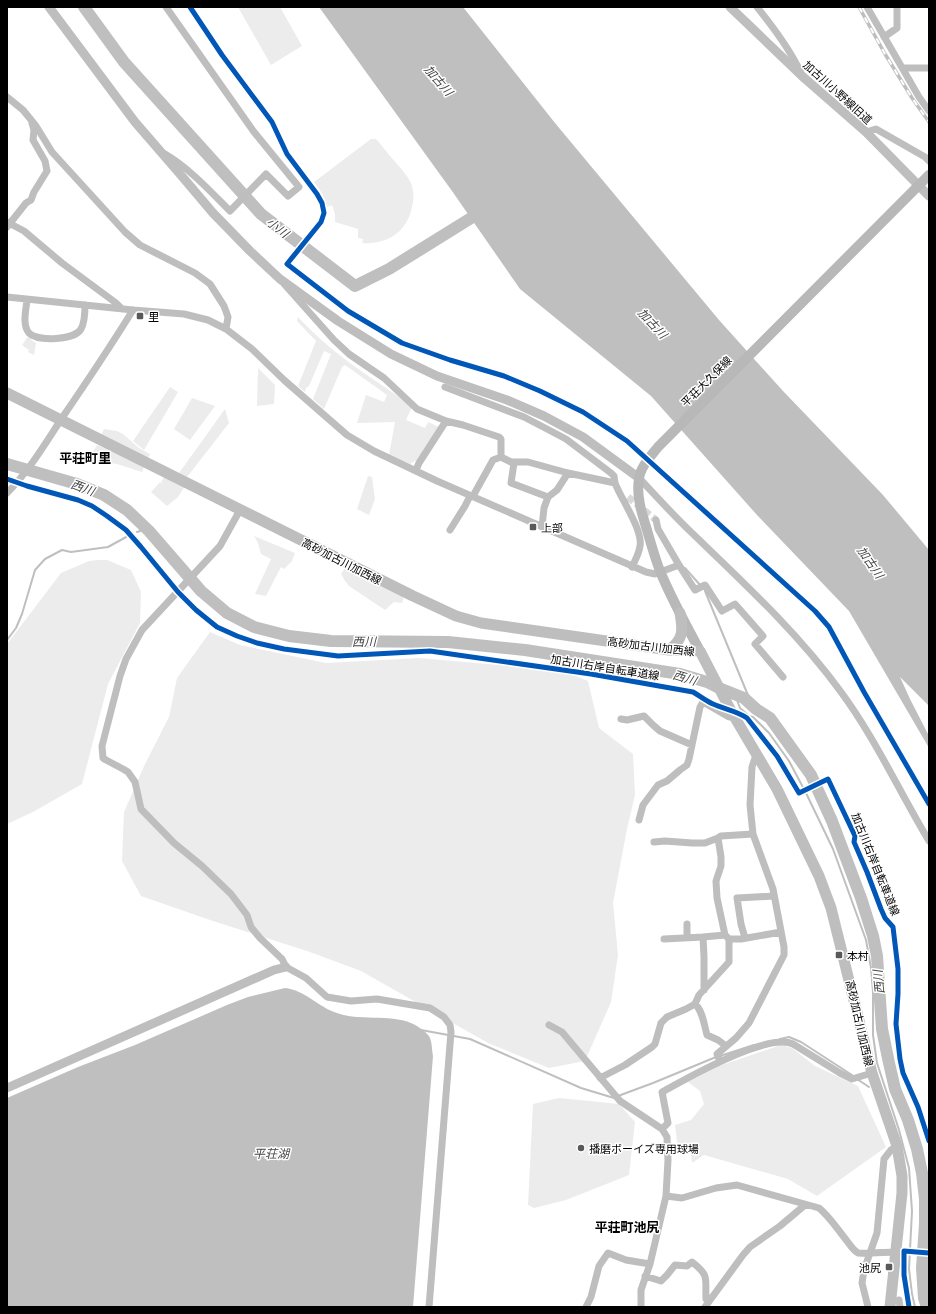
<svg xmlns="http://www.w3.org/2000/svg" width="936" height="1314" viewBox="0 0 936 1314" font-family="'Exo 2','Noto Sans JP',sans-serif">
  <rect width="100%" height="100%" fill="#fff"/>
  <path fill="#ececec" d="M238,7H280L302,46L271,65Z
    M371,139H376C381,144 385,150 390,156C397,164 406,173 411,183C414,191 414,199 412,207C407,232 387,245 362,243L363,239L358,238V229L335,222V214L332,205L327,207L323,195L314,182Z
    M298,317C331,353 366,374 405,401L412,407L406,420L425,428L428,422L439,427L417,460L410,464L389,455L395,422L357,423L366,395L384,402L387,395L345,365L342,367L324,409L313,399L331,354L324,351L309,386L306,388L305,392L298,386L316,341L297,321Z
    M29,335L33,338L31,340L36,343L34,355L28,352L29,350L22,345Z
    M258,368L275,385L274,404L257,406Z
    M170,387L178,392L144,450L133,441Z
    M192,398L215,406L190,440L174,429Z
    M225,409L229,423L187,477L179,473Z
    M104,429L117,431L123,434L139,448L150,454L148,459L101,435Z
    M97,445L121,455L144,467L142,472L117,464L88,460Z
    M165,476L185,486L178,497L167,506L151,492L160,482L163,485L161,482Z
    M368,476L372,477L375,499L369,515L357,509Z
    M254,536L295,553L292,561L284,569L281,567L266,596L255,594L271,559L261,554L258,543Z
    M99,560H107L131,570L141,592L140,623L108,684L82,784L33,812L7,824V644L61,573L89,561Z
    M345,568L404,596L402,603L394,602L385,610L349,586L345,581L341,574Z
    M210,632L240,645L326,663L419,658L522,667L573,675L588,681L599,728L633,754L635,795L627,829L613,903L618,955L611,1002L585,1061L549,1068L488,1043L361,971L310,952L210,920L141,896L122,861L124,812L145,764L169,717L177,678Z
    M781,1045L792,1048L815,1066L858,1086L886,1147L817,1196L788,1179L704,1155L692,1163L690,1147L677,1142L675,1125L691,1120L704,1104L700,1091L688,1082L719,1066Z
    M559,1098L619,1104L635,1122L629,1175L566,1200L534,1208L528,1205L533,1104Z"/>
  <path fill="#bfbfbf" d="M319,7H463L555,123L719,320L783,391L883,495L929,550V706L900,677L910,699L929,736V748L849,611L757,515L651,396L520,289L452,191Z
    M285,988C305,990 318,1007 337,1013C365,1023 400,1010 424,1031C426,1033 429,1035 430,1038C432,1043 432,1051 433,1056L413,1307H7V1098L78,1067L135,1045L227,1005L248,997Z"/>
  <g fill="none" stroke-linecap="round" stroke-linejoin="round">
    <path stroke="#bfbfbf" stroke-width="2" d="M137,532L146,529
      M685,568L701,586
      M705,591L752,705
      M7,640L16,628L22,614L35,570L45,559L62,550L71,552L108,547L128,536
      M735,695L740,708L749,716L753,717L769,733L789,761L806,793L833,849L866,940L871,968L873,992V1035L877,1063L899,1130L909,1168L912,1211L909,1269L912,1294L915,1307
      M421,1030L470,1039L581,1088L614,1098
      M780,1039L789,1037L801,1042L852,1075
      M720,1056L754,1045
      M857,1079L869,1087
      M618,1096L653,1083L716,1057"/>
    <path stroke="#bfbfbf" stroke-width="12" d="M84,7L124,62L261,214L355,286L389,269L484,210
      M7,464L77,484L104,495L127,510L149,531L201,591L227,613L254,627L289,636L331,641L448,642L525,650L680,674L707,682L719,688L744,698L756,709L770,718L811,775L832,821L861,898L873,936L877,956L882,1029L889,1063L895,1089L908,1120L917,1149L922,1173L925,1199V1224L922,1268L924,1298L927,1307"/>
    <path stroke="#d9d9d9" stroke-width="7" stroke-dasharray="7 3.5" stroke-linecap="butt" d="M628,497L656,520"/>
    <path stroke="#bebebe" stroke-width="7" d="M757,7C774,28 790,49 801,73
      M867,7L919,97L929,111
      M884,37L897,28V7
      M903,68H929
      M7,97L23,110L36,126L52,152L125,232L140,245L195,273L210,284L224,306L228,317L226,329
      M866,132L876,129L925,157L929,161
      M165,154C188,167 211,192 230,211L266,174L288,196L299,187L254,132L166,7
      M7,222L24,231L62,263L116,303L121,308
      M7,227L26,203L31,200L34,192L47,171L45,161L33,140L34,130L32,123
      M285,285L334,340L349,354L384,378L417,409L446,421L463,425L499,437L501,439V457L511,462H528L568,473L615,483C621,499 643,530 640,546C639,554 635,560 632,567
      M7,297L133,310L184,314L208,320L226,329L252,349L284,380L347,435L374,451L437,481L646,572L655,574L679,565L695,590L705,585L722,611L735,604L763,636L755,644L783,677
      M27,300C26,310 22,325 29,333C38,342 75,340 81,329C85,322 85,312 85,305
      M445,387L524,417L547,429L566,439L611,473L614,476L615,483
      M514,463L511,483L548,497
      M416,470L419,463L446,421
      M639,478C656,496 673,515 692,533C744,583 798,633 841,692C875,738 899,791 929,841
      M7,493C29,471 45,444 62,418C86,383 110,347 133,310
      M473,496L493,460L501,457
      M240,510L220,546L142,630L126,659L120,676L102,746L103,758L106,760L123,769L128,772L135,782L141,809L174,843L202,866L231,894L247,915L251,927L260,938L282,959L286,967L306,978L327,997L351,1001L377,999L430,1008L444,1017L450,1025L451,1032L429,1307
      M656,520L658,529L679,565
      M542,527L544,508L548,497L557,490L568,473
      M450,530L465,506L470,496
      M621,719L627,720L644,716L653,725L660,731L692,745
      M639,820L643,805L658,785L667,781L680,770L687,765L689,759L700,707L703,702L729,717L733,715
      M654,842L665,841L692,843H705L718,838
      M687,924V937
      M725,935L717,898L716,881L721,866V857L718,838L721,836L753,834
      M745,938L741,924L737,898L774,896
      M664,939L703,937
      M704,990V957L703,937L725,935L729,939H741L781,932
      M695,1004C703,1011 704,1025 707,1035L718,1040L726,1046
      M549,1025L562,1032L620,1101L662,1129L667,1137L668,1160L666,1196L650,1264L641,1290V1307
      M720,1061L717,1054L736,1038L749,1023L784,955V947L773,889L753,834L750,805L752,767L756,755
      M600,1078L625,1065L652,1047L655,1044L661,1023L667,1017L686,1009L695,1004L699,995L729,962V939
      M662,1129L668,1123L662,1092C686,1079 767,1032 793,1044L840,1073L852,1079L872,1073
      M666,1196L682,1198L716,1188L737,1185L819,1208C830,1217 838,1230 847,1241C850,1245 853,1250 858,1253C861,1254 889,1252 896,1252
      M645,1276L661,1281L667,1275L675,1265L687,1266L692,1262C710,1276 705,1278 706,1299L709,1301
      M899,1300L900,1307
      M586,1307L591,1297L599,1266L608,1253L626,1260L650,1264
      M705,1307L743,1255L750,1247L780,1226L805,1205
      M868,1307L862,1283L864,1270L877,1233L884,1159L891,1150L897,1146"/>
    <path stroke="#bebebe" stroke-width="9" d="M49,7L135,122L180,174L213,213L250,251L280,279L338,321L391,354L437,376L507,400L544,416L583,437L639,478
      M730,7L802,76L866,132L929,196
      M7,1088L274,970L286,967"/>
    <path stroke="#b8b8b8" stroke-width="10" d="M700,651C686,625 671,598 660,571C655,558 651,544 647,530C642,514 636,496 639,479C640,467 651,456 658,447L929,175"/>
    <path stroke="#bebebe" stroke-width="11" d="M7,393L413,596L456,616L481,623L669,650L700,651L731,711L777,789L819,876L831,908L872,1073L897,1146L902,1176V1193L890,1307
      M669,650C684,639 683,630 680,613"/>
    <g stroke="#bebebe" stroke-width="3.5">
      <path id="rail" d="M859,7L885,54L912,98L929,122"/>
    </g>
    <use href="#rail" stroke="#fff" stroke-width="2" stroke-dasharray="6" stroke-linecap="butt"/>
    <g stroke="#fff" stroke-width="8">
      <path id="cycleway" d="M190,7L222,55L272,122L287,154L317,194L322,203L324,213L321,222L287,264L348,311L402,343L450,360L504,376L540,391L583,412L627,441L815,611L829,627L864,692L929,804
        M7,479L27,486L78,500L92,506L107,516L126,530L141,547L178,592L196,610L217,627L237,636L257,643L284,649L338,656L430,651L591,674L693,692C700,696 706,701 713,704C724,709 737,711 747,718L777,756L799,793L828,779L855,836L854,842L867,872L881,909L885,918L893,927L898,969V994L896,1024L900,1059L903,1073L918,1107L929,1141
        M909,1307L904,1275V1251L929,1253"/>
    </g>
    <use href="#cycleway" stroke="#0057b8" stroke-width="5"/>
  </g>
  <g fill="#595959" stroke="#fff" stroke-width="1.5">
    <rect x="136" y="312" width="8" height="8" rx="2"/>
    <rect x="529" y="523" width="8" height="8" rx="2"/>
    <rect x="835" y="951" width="8" height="8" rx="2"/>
    <circle cx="581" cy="1148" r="4"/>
    <rect x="885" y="1263" width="8" height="8" rx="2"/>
  </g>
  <g text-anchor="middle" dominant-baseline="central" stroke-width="3" stroke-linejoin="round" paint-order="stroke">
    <g font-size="11" fill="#000" stroke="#fff">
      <text transform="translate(838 92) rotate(42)">加古川小野線旧道</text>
      <text transform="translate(706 381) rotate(-45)">平荘大久保線</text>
      <text transform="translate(342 561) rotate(27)">高砂加古川加西線</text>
      <text transform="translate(651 646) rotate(7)">高砂加古川加西線</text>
      <text transform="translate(605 667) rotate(9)">加古川右岸自転車道線</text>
      <text transform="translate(876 864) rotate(68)">加古川右岸自転車道線</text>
      <text transform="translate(860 1023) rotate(77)">高砂加古川加西線</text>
    </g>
    <g font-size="11" fill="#000" stroke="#fff" text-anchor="start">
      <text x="148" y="316">里</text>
      <text x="541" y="527">上部</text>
      <text x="847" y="955">本村</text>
      <text x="589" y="1148">播磨ボーイズ専用球場</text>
      <text x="881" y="1267" text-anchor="end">池尻</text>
    </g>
    <g font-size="12" font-style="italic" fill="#444" stroke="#fff">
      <text transform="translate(439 80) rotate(49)">加古川</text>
      <text transform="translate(278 227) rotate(38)">小川</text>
      <text transform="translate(653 323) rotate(47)">加古川</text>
      <text transform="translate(83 487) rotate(20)">西川</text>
      <text transform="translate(871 562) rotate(55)">加古川</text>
      <text x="364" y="641">西川</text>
      <text transform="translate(685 677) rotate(17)">西川</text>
      <text transform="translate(878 982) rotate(-96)">西川</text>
      <text x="271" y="1153">平荘湖</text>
    </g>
    <g font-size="13" font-weight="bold" fill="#000" stroke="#fff">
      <text x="85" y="458">平荘町里</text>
      <text x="627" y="1227">平荘町池尻</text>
    </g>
  </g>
  <rect width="936" height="1314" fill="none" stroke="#000000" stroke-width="16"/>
</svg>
